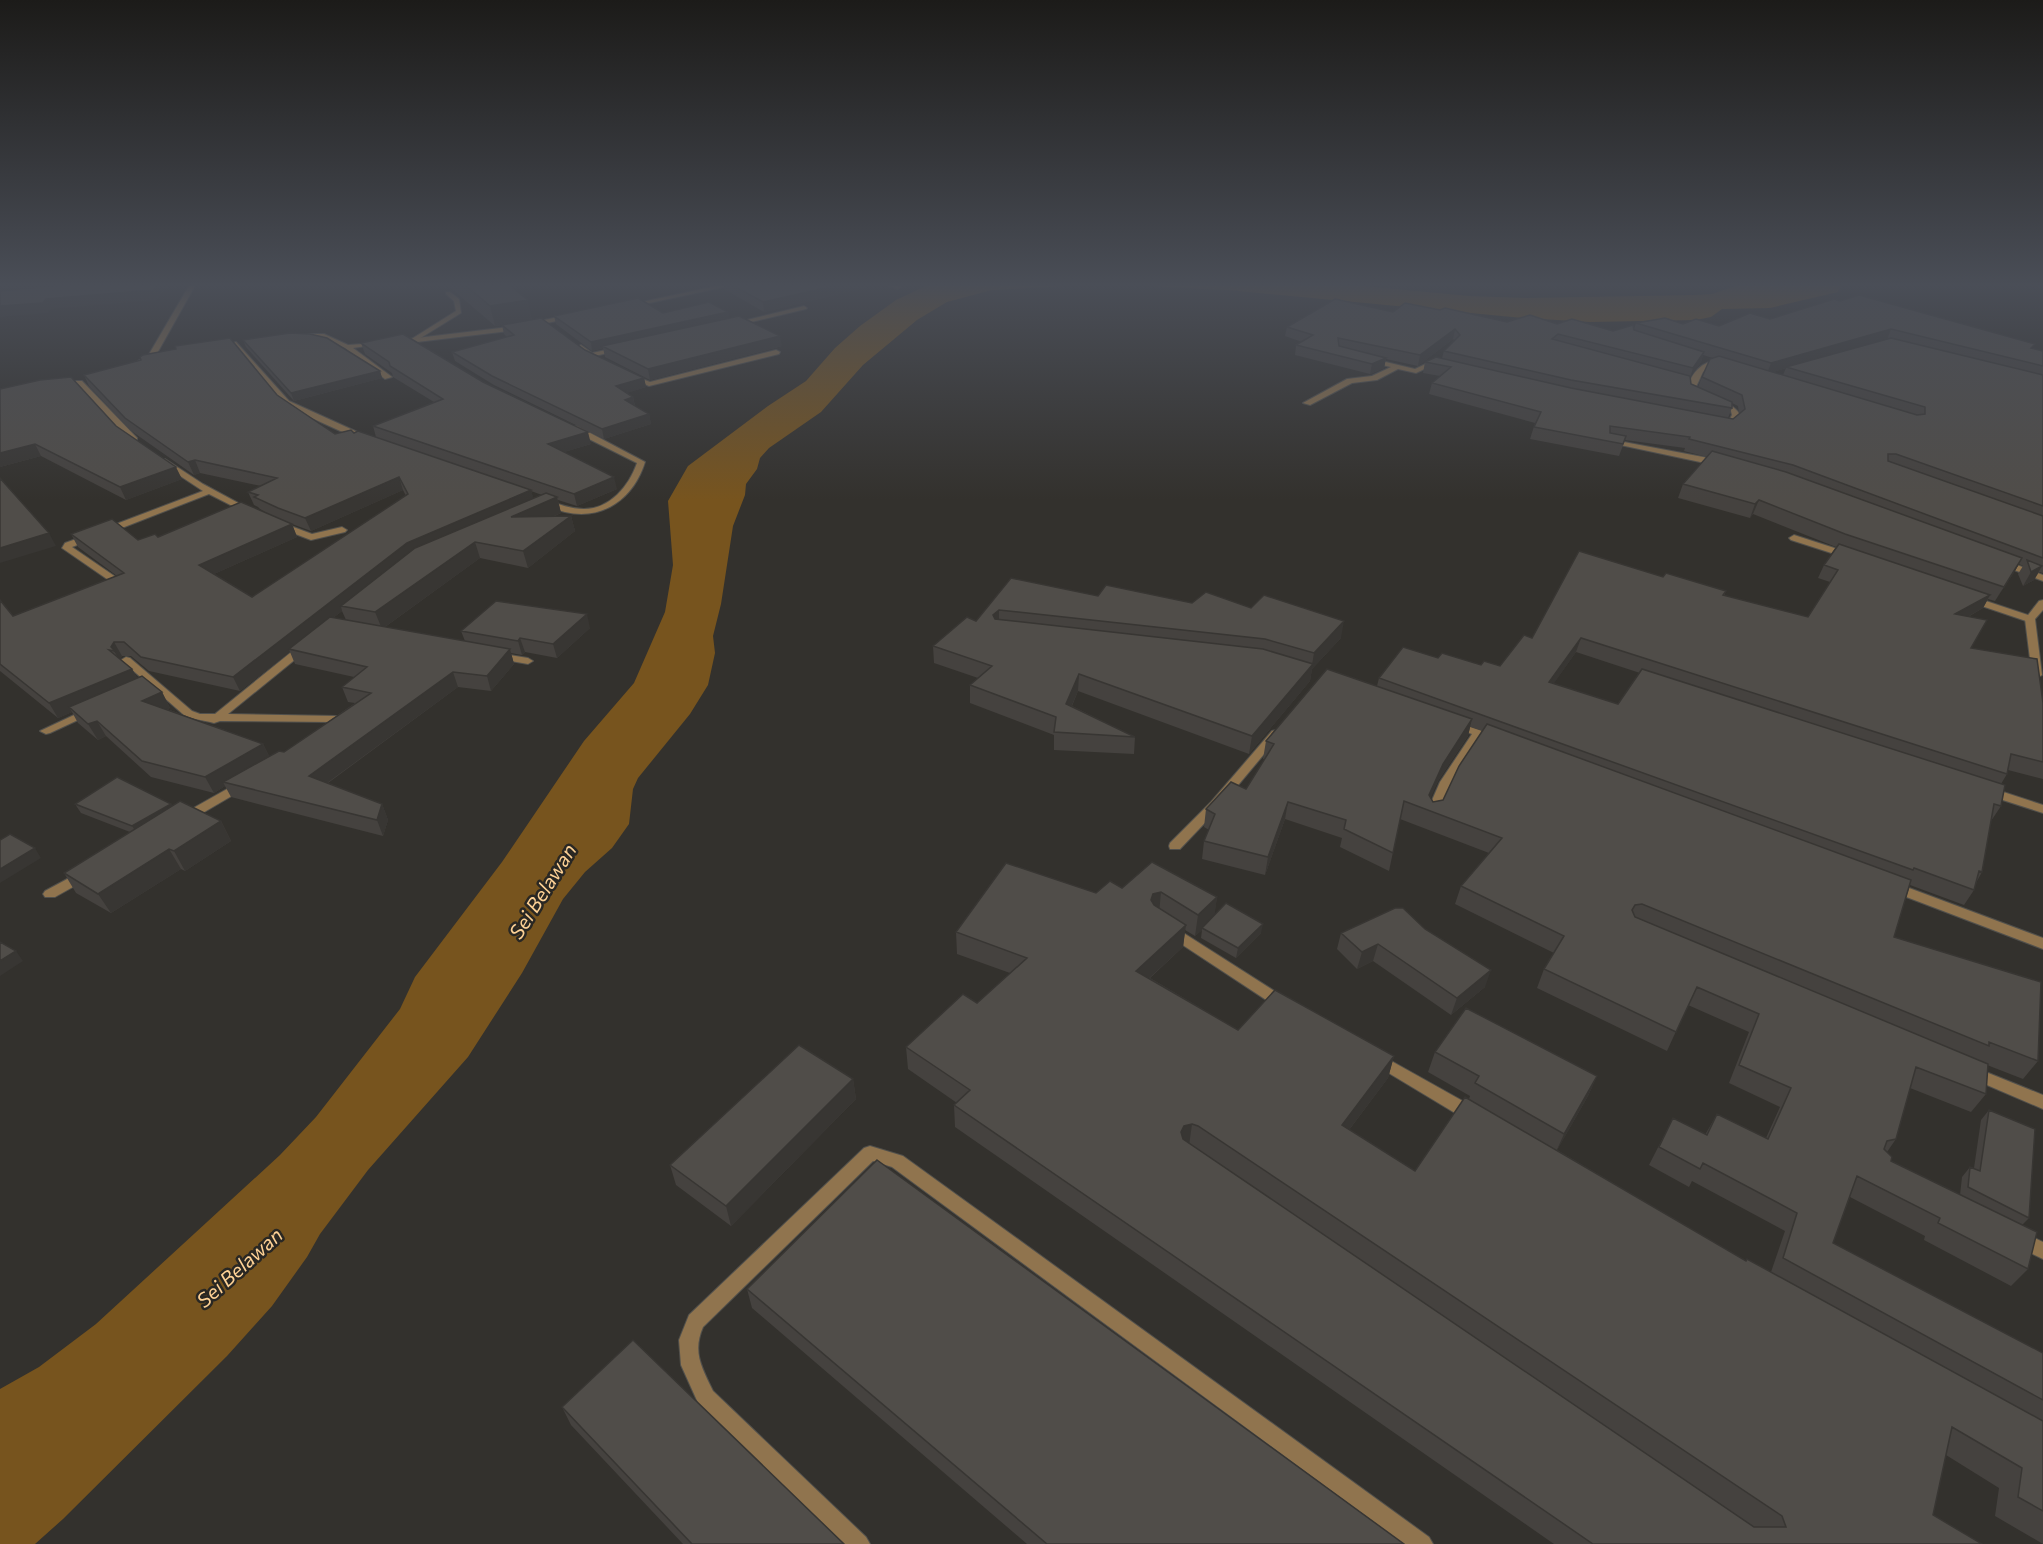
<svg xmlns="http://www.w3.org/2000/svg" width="2043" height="1544" viewBox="0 0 2043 1544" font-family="Commissioner,sans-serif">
  <rect width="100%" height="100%" fill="#33312d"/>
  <path fill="#77541e" d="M930,284H1105L992,290L947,302L917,320L863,365L821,412L769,448L760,458L757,469L746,484L745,495L733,526L721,604L713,636L715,653L708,685L690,714L638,778L633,789L629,824L612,848L585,872L563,899L522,973L468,1057L368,1170L320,1234L307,1257L272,1306L227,1356L63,1519L35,1544H0V1389L39,1367L96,1324L280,1155L316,1117L400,1009L415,977L502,862L584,741L634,683L665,612L673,565L668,501L688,466L768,406L806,381L835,348L860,326L896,300Z
    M1106,284H1343L1469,296L1527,298L1696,295L1712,294L1741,284H1842L1838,292L1770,308L1722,309L1711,317L1696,320L1590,322L1523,318L1228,290Z"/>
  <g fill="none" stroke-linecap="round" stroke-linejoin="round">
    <g stroke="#51504c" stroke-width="2">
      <path id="service" d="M446,292H450L459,299L461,313L414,342H410V340L456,311L454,301L446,294Z"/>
    </g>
    <g stroke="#51504c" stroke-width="2">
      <path id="minor" d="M190,284H196L155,357L144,365H138V361L148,356Z
        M725,284H738L631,307L628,305Z
        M885,284H895L901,287L898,289Z
        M804,306L807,308L806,309L734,326L731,324Z
        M569,315L572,317L571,318L509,331L400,344L397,342L400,340L509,327Z
        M298,334H324L348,345L378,343L379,344L353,348L392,377L385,379L345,348L323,338L296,337V335Z
        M236,342L289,401L364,435V439H358L283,405L234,346L218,349L214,347Z
        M581,345L592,353L620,347L624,349L591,357L579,348L577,347Z
        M776,350L780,352L779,354L649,386L628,377L632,375L650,382Z
        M1369,358L1415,369L1432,361L1442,364L1438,366L1433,365L1416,373L1398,369L1377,380L1352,383L1310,405L1303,403L1347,379L1372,376L1391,367L1369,362Z
        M1712,361L1716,363L1703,372L1695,389L1703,393V397H1697L1688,392C1688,378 1698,365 1712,361Z
        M76,381H82L137,438V442H131L76,385Z
        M1716,401C1725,401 1736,407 1740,415L1732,428H1724L1720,426L1727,424L1732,415L1731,411L1716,405Z
        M571,426H577L645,462C634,498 603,521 565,512C557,510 549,508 543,504L547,501C559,504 571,509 584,509C610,509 629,486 637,463L571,430Z
        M1608,439L1719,460L1723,463L1719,466L1611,443H1608Z
        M165,459L203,484L255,512L251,515L248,514L209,494L109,533H103V529L203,491L162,464V460Z
        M280,522L312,534L342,527L347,530L345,532L311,540L277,527L275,525Z
        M90,534L93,535V539L72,547L126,584V588H120L62,548L65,543Z
        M1794,535L1853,554L1855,556L1853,558H1847L1791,540L1789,538Z
        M2004,560L2043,575V581L2001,565V561Z
        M1971,596L2034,617L2035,619L2034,621H2026L1967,601L1966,599Z
        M304,644L309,647L308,649L228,714L337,716L341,717L346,723L341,730H333L331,728L334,722L220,721L214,723C204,720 194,720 184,715L121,660L126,657L130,658L192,711L200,714H215L300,645Z
        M497,653L528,658L533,661L528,664L493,658L492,656Z
        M89,708L95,711L93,713L50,733L46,734L40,731Z
        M1454,721L1498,736L1500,738L1494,742L1481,737L1452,782L1438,814L1432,818L1426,814L1440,782L1472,734L1450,726L1448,724L1450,722Z
        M1276,730L1280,731L1282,733L1280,735L1219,808L1180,849H1170L1169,846L1170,843L1211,802L1272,731Z
        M243,780L247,781L249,784L247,787L189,821L185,822L179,818L181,815Z
        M1988,787L2043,805V813L1984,794L1982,791L1984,788Z
        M84,870L89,872L91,875L89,878L55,897H45L43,894L45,891Z
        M1893,882L2043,938V949L1888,890L1886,887L1888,884Z
        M1171,925L1287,999L1289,1003L1287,1007L1282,1009L1277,1007L1166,934L1164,930L1166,926Z
        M1377,1053L1477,1109L1479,1114L1477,1119L1471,1121L1465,1119L1372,1063L1369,1059L1372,1055Z
        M1971,1066L2043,1095V1109L1966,1076L1963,1072L1966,1068Z
        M870,1146L903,1156L1429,1537L1433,1544H1404L892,1167L873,1161L703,1327C692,1352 702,1368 713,1391L866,1537L870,1544H844L699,1405L681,1365L679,1340L689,1315L864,1148Z
        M2020,1231L2043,1242V1259L2014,1245L2011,1239L2014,1233Z"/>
    </g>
    <g stroke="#51504c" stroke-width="2">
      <path id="tertiary" d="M2043,600V610L2035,619L2042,675L2037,678L2032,675L2025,619L2039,601Z"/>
    </g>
    <use href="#service" fill="#90744e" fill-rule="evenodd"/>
    <use href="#minor" fill="#90744e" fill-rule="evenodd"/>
    <use href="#tertiary" fill="#90744e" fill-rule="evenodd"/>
  </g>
  <path fill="#45423f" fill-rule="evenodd" d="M446,284H508L532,319L585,350L644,378L646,387L626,393L633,397L635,406L649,414L651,424L604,439L494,385L455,361L452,352L507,337L504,334L502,325L495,326Z
    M723,284H873L856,290L764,312L724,289Z
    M1834,299L2043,351V573L2039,572L2034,580L2023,586L2018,574L2023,566L2019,564L1995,601L1988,599L1983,608L1968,617L1971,648L2043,703V779L2008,770L2007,774L2001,784V806L1991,821L1982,872L1977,881L1974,890L1964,905L1910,885L1894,937L2038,1061L2023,1079L1987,1065L1986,1094L1971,1112L1910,1088L1896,1139L1887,1152L1891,1161L1960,1195L1962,1177L1970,1167L1974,1168L1981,1120L1989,1110L2029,1218L2022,1225L2028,1269L2011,1286L1924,1240L1925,1236L1850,1197L1833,1243L2043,1353V1544L1995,1516L1999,1488L1946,1455L1933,1515L1982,1544H1554L955,1127L954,1105L957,1103L908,1069L906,1047L977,1003L1010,973L957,954L956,932L1096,893L1122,888L1217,897L1214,916L1261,933L1236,958L1201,938L1202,930L1195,936L1185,930L1183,947L1150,978L1238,1030L1394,1056L1388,1078L1349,1130L1415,1171L1469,1099L1470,1096L1428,1072L1435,1052L1597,1076L1588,1096L1557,1150L1746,1261L1747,1259L1771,1272L1785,1231L1692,1181L1689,1187L1649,1165L1673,1118L1705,1135L1717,1114L1766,1138L1780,1107L1729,1083L1749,1032L1688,1005L1667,1051L1537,988L1544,969L1554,953L1455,904L1461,886L1489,853L1400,819L1389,871L1340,847L1342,838L1285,819L1265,875L1202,859L1204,841L1209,830L1204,827L1206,809L1246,789L1265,759H1263L1266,741L1377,686L1379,678L1438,658L1481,665L1500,666L1532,638L1663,577L1726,591L1724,596L1808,617L1830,582L1818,578L1824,565L1836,547L1753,514L1750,518L1678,498L1683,484L1707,457L1684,451L1685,448L1625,440L1619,456L1530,439L1535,423L1429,394L1432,383L1440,376L1423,373L1425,362L1442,358L1444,351L1454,340L1453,339L1418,366L1386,359L1384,368L1370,374L1295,355L1296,345L1302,342L1285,336L1287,327L1393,312L1440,310L1507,322L1557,324L1613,331L1634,329L1636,323L1719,326L1770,319ZM1703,355L1713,358L1702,377L1698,387L1691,384L1690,378L1701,362ZM1786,368L1783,375L1773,372ZM1732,403L1738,406L1739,414L1733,419L1728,418L1732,408ZM1576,652L1640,673L1618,704L1553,684ZM1470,727L1482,731L1443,800L1433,802L1430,798L1438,781L1468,736Z
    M728,312L729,318L782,346L650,380L605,357L603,348L592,351L556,324L554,316Z
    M243,340L380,371L382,378L294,401L246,347Z
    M361,343L483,382L591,444L564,452L617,489L577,506L558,500L561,513L555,516H571L575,531L528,568L480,558L385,627L465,641L461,631L590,628L557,658L525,652L522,655L511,653L514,664L491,691L458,687L328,783L382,804L388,820L383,836L231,797L225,786L214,793L151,777L106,736L98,740L78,723L72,712L58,718L0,671V600L13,616L117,576L78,547L71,534L138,540L270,515L260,509L258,507L254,505L248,492L261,486L200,473L194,475L130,430L89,386L84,375L277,395L335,434L354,433L376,437L373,426L434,402L393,377L392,373L365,354ZM403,490L406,496L252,597L214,574L297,537L292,524L311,531ZM531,491L542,495L533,498ZM342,611L346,620L333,618ZM290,652L295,664L354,677L342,687L348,702L355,703L284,752L269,756L263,744L167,709L170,708L162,692L137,678L132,669L120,659L122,656H131L149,671L240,691Z
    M0,389L116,426L182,479L126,500L41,456L0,467Z
    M1011,578L1098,596L1251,608L1341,638L1312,669L1310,681L1249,754L1078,691L1072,706L1135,737L1134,754L1054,750V735L970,703V685L978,678L934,663L933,646L976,621Z
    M75,804H171L172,806L221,821L231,841L185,871L181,869L111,913L76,893L64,873L130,832L81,813Z
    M1395,908L1485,987L1451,1015L1373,961L1357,969L1337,949L1341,933Z
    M853,1079L856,1099L731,1226L676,1185L670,1165Z
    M747,1289L1404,1544H1027L752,1308Z
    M562,1407L844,1544H683L571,1425Z"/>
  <path fill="#383633" d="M0,284H103L0,293Z
    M158,284H170L157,300L51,309L48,313L0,317V306Z
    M843,284H873L856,290L764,312L763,302Z
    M528,300L532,320L495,326L490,306Z
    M728,312L730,320L602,346L603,348L592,351L591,342Z
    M1455,329L1453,339L1418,366L1420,355Z
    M1891,329L1887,340L1786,367V368L1767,374L1771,363Z
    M780,336L782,346L650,380L648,369Z
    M1704,352L1701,362L1690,378L1693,368Z
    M1386,358L1384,368L1370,374L1372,364Z
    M380,371L382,378L294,401L291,393Z
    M644,378L646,387L618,396L616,386Z
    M633,397L635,407L625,400Z
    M649,414L651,424L604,439L602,429Z
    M588,432L591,444L551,456L548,444Z
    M35,444L41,456L0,467V453Z
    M195,460L200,473L194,475L188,462Z
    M176,467L182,479L126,500L120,487Z
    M399,477L403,490L311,531L305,518Z
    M614,477L617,489L577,506L574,494Z
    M531,490L535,503L341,606L342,611L292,650L289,649L290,652L240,691L233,677L407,543Z
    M557,497L561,513L516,532L511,517Z
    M1759,500L1753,514L1750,518L1755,504Z
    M571,516L575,531L528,568L523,551Z
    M292,524L297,537L205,578L199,565Z
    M49,533L56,546L0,563V548Z
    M475,542L480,558L382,629L375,612Z
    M2022,558L2014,573L1995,601L2004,587Z
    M2042,566L2034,580L2023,586L2031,572Z
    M1990,595L1983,608L1948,628L1955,614Z
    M999,610V627L993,615Z
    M587,614L590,628L557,658L553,644Z
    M1344,621L1341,638L1312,669L1310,681L1249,754L1252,736L1312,665L1314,653Z
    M520,638L525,652L522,655L518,641Z
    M1581,638L1576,652L1545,696L1549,682Z
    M114,642L122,656L120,660L111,647Z
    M510,649L514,664L491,691L487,676Z
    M132,669L140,683L69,707L72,712L58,718L49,703Z
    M453,672L458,687L316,791L309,776Z
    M1079,674L1078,691L1065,721L1066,704Z
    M162,692L170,708L151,716L142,701Z
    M1472,719L1468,736L1438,781L1426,809L1429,795L1443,764Z
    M97,721L106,736L98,740L88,724Z
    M263,744L271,760L223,782L225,786L214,793L205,777Z
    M1288,802L1285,819L1265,875L1268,857Z
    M171,804L177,814L138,835L132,826Z
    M382,804L388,820L383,836L377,820Z
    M221,821L231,841L185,871L174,851Z
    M35,848L41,858L0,883V869Z
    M169,849L181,869L111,913L98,894Z
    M1161,892L1159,914L1151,900L1153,894Z
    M1217,897L1214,919L1202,928V930L1195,936L1198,915Z
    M1263,924L1261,933L1236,958L1238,948Z
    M1186,925L1183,947L1134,992L1136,971Z
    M1378,944L1373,961L1357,969L1362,952Z
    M16,951L23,961L0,976V961Z
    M1491,970L1485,987L1451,1015L1457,998Z
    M1394,1056L1388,1078L1336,1147L1342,1125Z
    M1597,1076L1588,1096L1555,1154L1564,1134Z
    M853,1079L856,1099L731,1226L726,1206Z
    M1192,1124L1189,1146L1181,1148V1132L1184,1126Z"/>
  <path fill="#504d49" stroke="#383633" stroke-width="1.5" fill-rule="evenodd" d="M71,284H158L153,290L46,299L43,303L0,306V291Z
    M464,284H508L528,300L490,306Z
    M730,284H843L763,302Z
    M1859,295L2035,344L2031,348L2043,351V366L1891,329L1771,363L1636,323L1665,318L1683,324L1696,319L1719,326L1750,313L1770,319L1834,299L1840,301Z
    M638,298L663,313L709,302L728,312L591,342L554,316Z
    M1335,299L1393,312L1405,303L1440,310L1445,308L1507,322L1530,315L1557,324L1572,319L1613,331L1633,325L1634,330L1704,352L1693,368L1558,334L1552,339L1690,376L1691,384L1732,402V408L1571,380L1444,351L1460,335L1455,329L1420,355L1338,338L1339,346L1386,358L1372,364L1296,345L1313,335L1287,327Z
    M739,316L780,336L648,369L602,346Z
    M541,318L585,350L644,378L616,386L633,397L625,400L649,414L602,429L492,376L452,352L514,335L502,325Z
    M290,333L310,334L327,338L380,371L291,393L243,340Z
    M403,334L483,382L588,432L548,444L614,477L574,494L373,426L443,399L390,366L389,362L361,343Z
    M230,338L277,395L335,434L351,430L354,433L358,431L531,490L407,543L233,677L141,657L124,642H114L111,647L115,651L109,650L132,669L49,703L0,664V600L13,616L124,573L71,534L112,519L138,540L155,534L158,537L241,502L292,524L199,565L252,597L408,494L399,477L305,518L278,508L254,497L258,495L248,492L277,478L195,460L188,462L125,418L84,375L141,360L140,357L143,355L176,349L175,346Z
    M1891,338L2043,375V506L1896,454H1888V461L2043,516V558L1793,465L1689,439L1690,437L1610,426V433L1626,436L1623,444L1534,427L1541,412L1432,383L1451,367L1425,362L1436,357L1571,388L1733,419L1745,409L1742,395L1702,377L1710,359L1719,356L1917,415L1925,414V407L1786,367Z
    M71,377L116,426L176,467L120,487L35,444L0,453V389L40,380Z
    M1712,451L1786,472L2022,558L2004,587L1845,534L1759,500L1755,504L1683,484Z
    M0,478L49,533L0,548Z
    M546,493L557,497L511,517L571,516L523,551L475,542L375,612L341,606L415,548Z
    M1839,544L1990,595L1955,614L1987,620L1971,648L2037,659L2043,703V762L2011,754L2007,774L1581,638L1549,682L1618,704L1642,669L2005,785L2001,806L1994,804L1982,872L1979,871L1974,890L1914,868L1913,870L1379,678L1403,647L1438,658L1442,653L1481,665L1484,661L1500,666L1524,635L1532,638L1579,551L1663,577L1666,573L1726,591L1723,595L1808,617L1838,570L1824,565Z
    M2027,560L2042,566L2031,572Z
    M1011,578L1098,596L1106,585L1192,603L1206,592L1251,608L1264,595L1344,621L1314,653L1265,639L999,610L993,615L995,619L1263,649L1313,664L1252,736L1079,674L1066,704L1135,737L1054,732L1056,717L970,685L992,666L933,646L967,617L976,621Z
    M496,601L587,614L553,644L520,638L518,641L461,631Z
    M330,617L510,649L487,676L453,672L309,776L382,804L377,820L223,782L279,751L284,752L371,693L342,687L367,667L289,649Z
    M1327,669L1472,719L1443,764L1429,795L1433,802L1443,800L1459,766L1487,724L1911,880L1894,937L2041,982L2038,1061L1989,1042V1046L1642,904L1635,905L1632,910L1635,917L1988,1064L1986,1094L1916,1067L1896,1139L1887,1141L1884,1149L1892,1157L1891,1161L2037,1232L2028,1269L1938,1223L1940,1218L1857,1176L1833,1243L2043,1353V1400L1783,1258L1797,1213L1703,1163L1700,1169L1659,1147L1673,1118L1707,1135L1717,1114L1768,1139L1791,1088L1739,1065L1759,1014L1697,987L1676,1032L1544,969L1564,936L1461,886L1502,838L1404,801L1393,853L1344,829L1346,820L1288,802L1268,857L1204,841L1215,814L1206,809L1231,782L1246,789L1274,744L1266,741Z
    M142,676L162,692L142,701L263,744L205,777L142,761L97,721L88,724L69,707Z
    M117,777L171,804L132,826L75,804Z
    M180,801L221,821L174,851L169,849L98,894L64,873Z
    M10,834L35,848L0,869V840Z
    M1152,862L1217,897L1198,915L1161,892L1153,894L1151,900L1154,905L1186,925L1136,971L1238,1030L1275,990L1394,1056L1342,1125L1415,1171L1465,1097L1746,1261L1747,1259L2043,1421V1511L2018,1497L2022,1468L1952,1427L1933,1515L1982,1544H1593L954,1105L970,1090L906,1047L963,994L977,1003L1027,958L956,932L1006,863L1096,893L1110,881L1122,888ZM1192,1124L1198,1126L1782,1516L1786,1527H1754L1183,1139L1181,1132L1184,1126Z
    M1226,903L1263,924L1238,948L1202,928Z
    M1395,908H1403L1425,929L1491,970L1457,998L1378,944L1362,952L1341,933Z
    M0,942L16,951L0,961Z
    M1466,1008L1597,1076L1564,1134L1475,1083L1479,1076L1435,1052Z
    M799,1045L853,1079L726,1206L670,1165Z
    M1989,1110L2035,1129L2029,1218L1968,1187L1970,1167L1980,1171Z
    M877,1160L1404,1544H1047L747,1289Z
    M633,1340L844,1544H692L562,1407Z"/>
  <linearGradient id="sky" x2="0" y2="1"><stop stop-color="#1c1b19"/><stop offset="0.57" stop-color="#4a4e57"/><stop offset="1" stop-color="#4a4e57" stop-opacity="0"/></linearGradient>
  <rect width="2043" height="500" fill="url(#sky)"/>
  <g text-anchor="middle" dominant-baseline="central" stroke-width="5" stroke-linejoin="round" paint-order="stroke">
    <g font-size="20" font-style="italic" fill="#fdd195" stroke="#292723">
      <text transform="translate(542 891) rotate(-58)">Sei Belawan</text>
      <text transform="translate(239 1267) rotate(-42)">Sei Belawan</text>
    </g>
  </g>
</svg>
